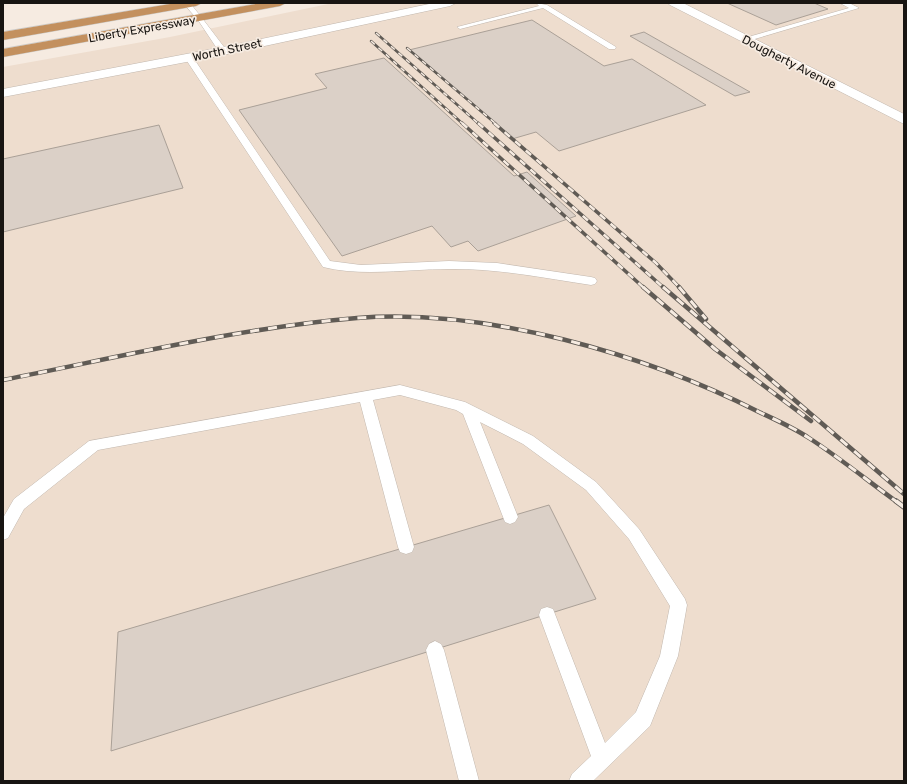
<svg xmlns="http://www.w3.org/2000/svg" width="907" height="784" viewBox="0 0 907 784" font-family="Rubik,sans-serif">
  <rect width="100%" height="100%" fill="#f6ebe1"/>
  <path fill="#eeddce" d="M333,3H904V781H3V67L170,37Z"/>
  <path fill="#dbd0c7" stroke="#aaa097" d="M727,3H814L828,9L776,25Z
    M532,20L604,66L632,59L706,105L559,151L536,132L512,139L409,50Z
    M644,32L750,92L735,96L630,36Z
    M384,58L514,176L527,172L576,216L478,251L468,241L451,247L432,226L342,256L239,110L327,88L315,74Z
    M159,125L183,188L3,232V159Z
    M549,505L596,599L111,751L118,632Z"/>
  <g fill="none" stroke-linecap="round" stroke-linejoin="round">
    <g stroke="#c2b8af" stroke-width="1">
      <path id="lane" d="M183,3H190L202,18L227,51L226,53H220L198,20Z
        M536,3L547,5L616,47L615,49H609L543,8L460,29L457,27L539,6Z
        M840,3H849L859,8L748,41H742L741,39L849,8Z
        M186,56H192L330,261L361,265L449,261L497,263L591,277L595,278L597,281L595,284L591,285C544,278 496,268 448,269C407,269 364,277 323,267L185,58Z
        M400,385L465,402L533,436L596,482L639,529L685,599L687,605L678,656L650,726L593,781H569L572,774L591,756L539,615L541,609L547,607L553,609L605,743L636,712L660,656L670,606L629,539L586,490L523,444L480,422L518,517L515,522L510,524L505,522L463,414L456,410L400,395L373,400L414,547L412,552L406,554L400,552L398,547L360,402L98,450L24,509L8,538L3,540V518L14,499L89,441Z
        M435,641L441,644L444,650L479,781H459L426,650L429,644Z"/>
    </g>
    <g stroke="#c2b8af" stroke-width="1">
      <path id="street" d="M434,3H456L450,6L223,55L3,97V89L223,47Z
        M668,3H683L904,114V124L670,5Z"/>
    </g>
    <g stroke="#cccccb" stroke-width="1">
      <path id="highway" d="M176,3H202L196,6L3,40V32Z
        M261,3H286L280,6L3,57V49Z"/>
    </g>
    <use href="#lane" fill="#fff" fill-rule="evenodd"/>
    <use href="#street" fill="#fff" fill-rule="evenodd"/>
    <use href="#highway" fill="#c3905e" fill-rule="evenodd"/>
    <g stroke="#605b55" stroke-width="2.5">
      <path id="rail-far3" d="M376,33L479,124
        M371,41L463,124
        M407,48L496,124"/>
    </g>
    <g stroke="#605b55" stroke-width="3.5">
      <path id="rail-far2" d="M462,123L644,288
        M478,123L664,288
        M494,123L656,263L680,288"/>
    </g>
    <g stroke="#605b55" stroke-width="4.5">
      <path id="rail-far1" d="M643,287L715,349L811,421
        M663,287L904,494
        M679,287L706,319
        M3,380C120,357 238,328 357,318C486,308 645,354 759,412C776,420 794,428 809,438C840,458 868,481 897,502"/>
    </g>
    <g stroke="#605b55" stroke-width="5.5">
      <path id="rail" d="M896,501L904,507"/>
    </g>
    <use href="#rail-far3" stroke="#f6ebe1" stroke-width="1.5" stroke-dasharray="5" stroke-linecap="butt"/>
    <use href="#rail-far2" stroke="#f6ebe1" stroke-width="2.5" stroke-dasharray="7" stroke-linecap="butt"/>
    <use href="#rail-far1" stroke="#f6ebe1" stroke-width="3" stroke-dasharray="9" stroke-linecap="butt"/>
    <use href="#rail" stroke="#f6ebe1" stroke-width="4" stroke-dasharray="12" stroke-linecap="butt"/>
  </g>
  <g text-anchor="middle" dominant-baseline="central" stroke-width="3.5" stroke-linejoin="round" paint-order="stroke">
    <g font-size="12" fill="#181512" stroke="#f6ebe1">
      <text transform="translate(142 29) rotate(-10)">Liberty Expressway</text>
      <text transform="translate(227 50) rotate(-12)">Worth Street</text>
      <text transform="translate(789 62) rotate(27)">Dougherty Avenue</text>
    </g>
  </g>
  <rect width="907" height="784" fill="none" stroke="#181512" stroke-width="8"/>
</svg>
